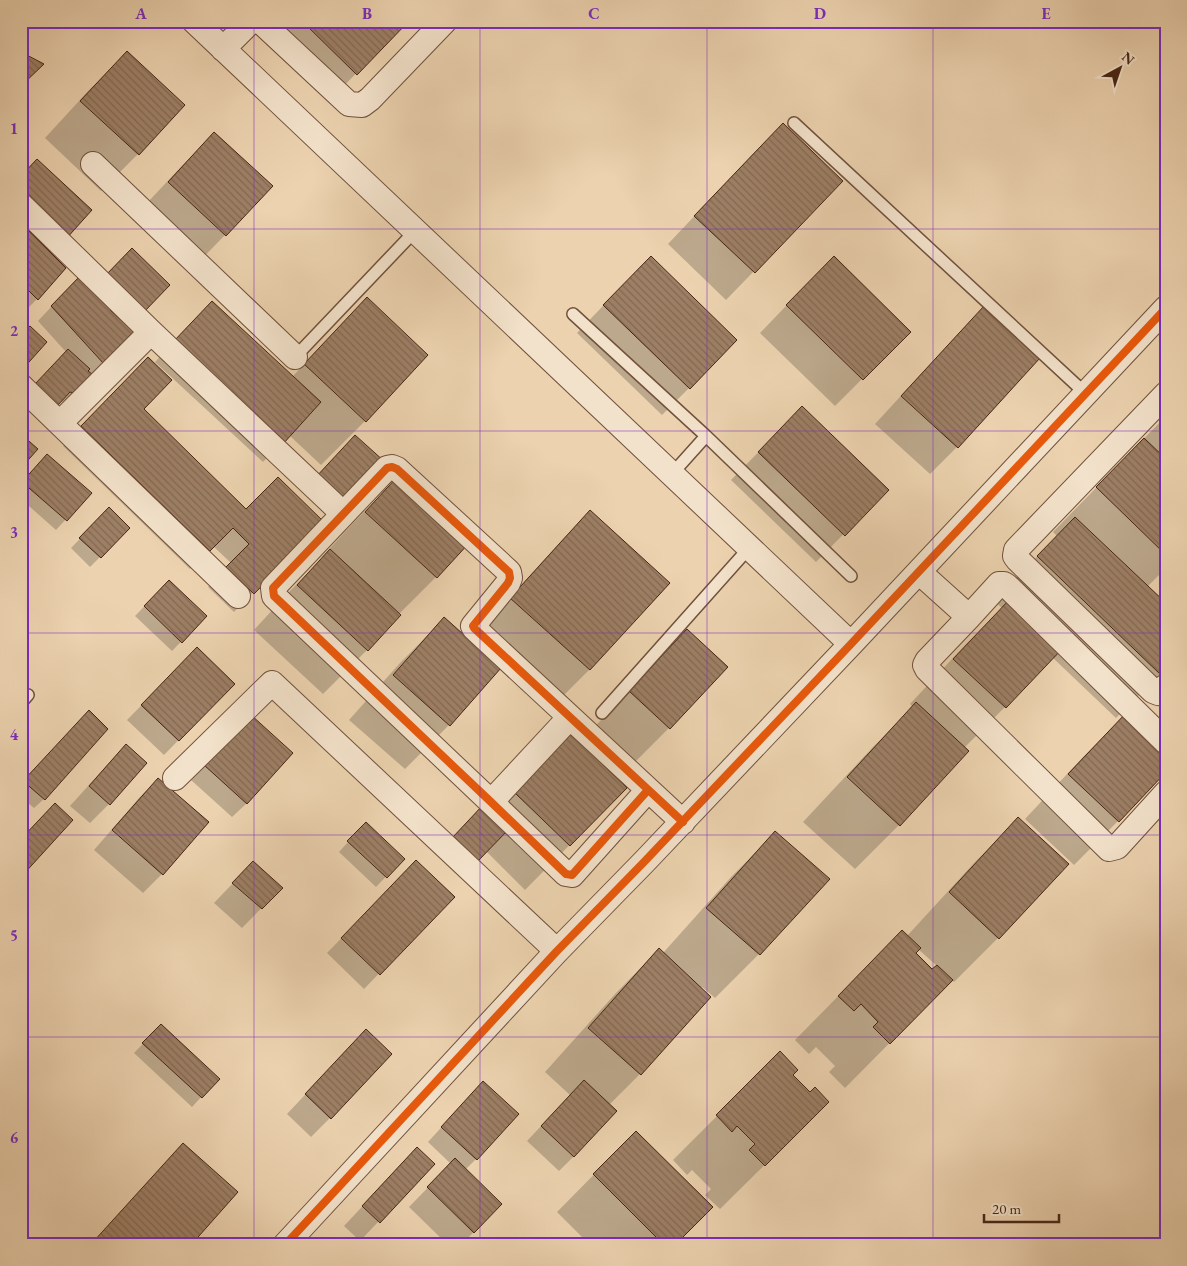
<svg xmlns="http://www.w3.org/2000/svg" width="1187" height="1266" viewBox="0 0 1187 1266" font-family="'EB Garamond',serif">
  <defs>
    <pattern id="building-back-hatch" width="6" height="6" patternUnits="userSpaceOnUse" patternTransform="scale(1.25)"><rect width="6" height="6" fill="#9d7f65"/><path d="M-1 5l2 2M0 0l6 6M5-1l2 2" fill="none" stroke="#826852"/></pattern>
  </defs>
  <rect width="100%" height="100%" fill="#ecd2af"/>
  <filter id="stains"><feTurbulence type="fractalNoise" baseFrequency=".004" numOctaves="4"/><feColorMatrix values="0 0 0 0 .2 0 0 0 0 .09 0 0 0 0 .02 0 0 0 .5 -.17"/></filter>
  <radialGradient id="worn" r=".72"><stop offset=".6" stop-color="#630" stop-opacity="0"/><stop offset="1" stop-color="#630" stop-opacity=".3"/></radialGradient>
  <path fill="#0003" fill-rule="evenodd" d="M264,21H407L337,93Z
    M127,53L184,105L138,154L101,191L45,138L90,89Z
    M214,133L225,235L189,272L132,219L178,170Z
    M755,152L841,181L726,300L668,244Z
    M21,176L64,239L49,253L37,299L23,313L21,312Z
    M623,285L689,388L662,415L577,333Z
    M806,285L909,332L835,406L760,333Z
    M65,292L112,304L108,310L103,363L63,402L60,401L48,414L66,352L38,321Z
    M367,299L427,355L365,421L321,465L289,435L263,462L155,362L193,322L292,377Z
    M984,308L957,447L930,474L875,424L957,335Z
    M129,378L142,409L246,511L322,522L234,612L208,587L231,563L213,546L190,569L63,446Z
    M802,408L887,490L816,562L731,480Z
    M1166,416V568L1147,587L1166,668L1116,718L1052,657L1005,707L964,748L899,825L855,869L803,822L872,748L913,707L910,704L966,644L1002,608L994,601L1057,536L1053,532Z
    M38,465L90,493L56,530L21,499V483Z
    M398,478L468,542L436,577L399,614L367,650L323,694L254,630L286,595L323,558L322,557L354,522Z
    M109,509L129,528L90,567L71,548Z
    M590,512L668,583L589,670L562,697L484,626L563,539Z
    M169,581L206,616L172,651L135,616Z
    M444,619L449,725L405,769L349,720L400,663Z
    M687,631L669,728L625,772L586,736L643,675Z
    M183,663L233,684L164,755L127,720Z
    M1127,713L1118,821L1074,865L1025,819L1083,757Z
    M80,722L44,799L34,808L21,797V784Z
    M236,730L247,803L232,817L191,780Z
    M571,735L625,789L525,890L486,851L492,815Z
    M126,746L145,763L109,804L90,823L70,806L107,765Z
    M158,779L162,874L143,893L94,850L139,798Z
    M1018,819L998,938L954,982L952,980L845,1088L829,1072L835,1066L816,1047L809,1054L795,1040L858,976L907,936L974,863ZM918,949L937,966L932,971L914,953Z
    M356,833L403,859L376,887L339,852Z
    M775,833L828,879L759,954L715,998L702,987L640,1074L609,1105L574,1156L559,1171L527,1141L570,1095L545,1072L615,994L659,949L663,953L731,877Z
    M402,876L453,897L364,989L327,953Z
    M234,882L281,888L242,928L214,903Z
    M161,1025L218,1079L192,1107L134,1053Z
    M347,1050L330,1118L311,1137L287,1114Z
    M780,1053L791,1076L810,1094L828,1102L720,1209L705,1195L711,1189L692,1170L687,1175L673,1160Z
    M469,1097L476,1159L465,1170L501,1204L461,1245H448L409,1207L451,1164L428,1142Z
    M636,1132L674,1245H590L557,1212Z
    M417,1148L433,1164L360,1241L344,1226Z"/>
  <path fill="url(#building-back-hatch)" stroke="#472614" d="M302,21H409L357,75Z
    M127,51L185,105L139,155L80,101Z
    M21,52L44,64L21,86Z
    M783,123L843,181L755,273L694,216Z
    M214,132L273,186L226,236L168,182Z
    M37,159L92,210L65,240L21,200V176Z
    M21,223L66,268L38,300L21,283Z
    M132,248L170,285L142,314L104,277Z
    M651,256L737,340L690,389L603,305Z
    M834,256L911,332L863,380L786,305Z
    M80,276L113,305L110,310L134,332L104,364L51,306Z
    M367,297L428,355L366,422L304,364Z
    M212,301L321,402L283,444L173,342Z
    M984,306L1040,358L958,448L901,396Z
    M30,326L47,342L21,371V334Z
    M68,349L90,369L88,371L92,374L74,393L70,392L58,405L35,384Z
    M148,357L172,380L144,409L246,509L278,477L324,522L254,594L226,567L249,544L233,528L210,551L81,426Z
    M802,406L889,490L845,536L758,452Z
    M21,434L38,449L21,468Z
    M355,435L385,462L344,506L315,478Z
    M1144,438L1166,459V555L1096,487Z
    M47,454L92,493L67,521L22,482Z
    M398,476L470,542L437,578L365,512Z
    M109,507L130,528L101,558L79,538Z
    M590,510L670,583L590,670L510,598Z
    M1075,517L1166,603V670L1161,675L1037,556Z
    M330,549L401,615L368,651L297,585Z
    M169,580L207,616L182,643L144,606Z
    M1010,599L1063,648L1006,708L953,659Z
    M444,617L501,668L450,726L393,675Z
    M687,629L728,667L670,729L629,691Z
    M197,647L235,684L179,741L141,705Z
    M916,702L969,751L900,826L847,777Z
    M89,710L108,729L45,800L23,781Z
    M1127,712L1166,748V772L1119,822L1068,774Z
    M250,714L293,753L247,804L204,765Z
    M571,734L627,788L570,846L514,792Z
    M126,744L147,763L110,805L89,786Z
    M158,778L209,822L163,875L112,830Z
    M55,803L73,820L21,877V839Z
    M483,805L509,829L477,862L452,838Z
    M1018,817L1069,864L999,939L949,892Z
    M366,822L405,859L387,878L347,841Z
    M775,831L830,879L760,955L706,908Z
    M416,860L455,897L380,975L341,938Z
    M253,861L283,888L262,909L232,883Z
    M902,930L921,948L916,953L932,969L937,965L953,980L890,1044L873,1027L878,1022L861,1004L854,1011L838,996Z
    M659,948L711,997L641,1075L588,1028Z
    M161,1024L220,1079L202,1098L142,1043Z
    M366,1029L392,1054L331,1119L305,1094Z
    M780,1051L798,1070L793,1075L810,1092L815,1087L829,1102L765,1166L749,1150L755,1144L737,1126L732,1132L716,1115Z
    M584,1080L617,1111L574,1157L541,1126Z
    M483,1081L519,1114L477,1160L441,1127Z
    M636,1131L713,1207L675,1245H664L593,1174Z
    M183,1143L238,1192L191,1245H96L93,1242Z
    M417,1147L435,1164L380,1223L362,1206Z
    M455,1158L502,1204L474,1233L427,1187Z"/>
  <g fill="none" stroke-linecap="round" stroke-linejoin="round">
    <g stroke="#70513b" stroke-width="14">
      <path id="lane" d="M794,123L1085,393
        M573,314L706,436L851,576
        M295,357L415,231
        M671,475L706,436
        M21,703L28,695
        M602,713L749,548"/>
    </g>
    <g stroke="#70513b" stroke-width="26">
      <path id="street" d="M194,21L851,644
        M260,21L349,104L362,105L370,99L445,21
        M223,49L251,21
        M93,164L295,357
        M21,205L151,332L335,506
        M21,386L238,596
        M1166,394L1016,550L1015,556L1018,560L1153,691L1158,693L1166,686
        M60,423L151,332
        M919,572L969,617L999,584H1004L1007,586L1166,742
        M969,617L927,661L925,665L927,669L1109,849L1117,847L1166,793
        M175,778L272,683L557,951
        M648,790L572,875L566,874L491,802L274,596L273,588L387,468L392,467L397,469L509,572L510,578L508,583L473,626L474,628L683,822
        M491,802L570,717
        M285,1245L557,951L644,862L851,644L1166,308"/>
    </g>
    <use href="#lane" stroke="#f3e2cb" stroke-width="11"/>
    <use href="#street" stroke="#f3e2cb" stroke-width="24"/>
    <g stroke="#f3e2cb" stroke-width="11">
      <path id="cycleway" d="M648,790L572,875L566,874L491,802L274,596L273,588L387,468L392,467L397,469L509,572L510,578L508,583L473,626L474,628L683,822
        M285,1245L557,951L644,862L851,644L1166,308"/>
    </g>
    <use href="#cycleway" stroke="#e8590c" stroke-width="8"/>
  </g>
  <path fill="none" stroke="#7b2cbf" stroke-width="1" stroke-opacity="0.55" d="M254,21V1245M480,21V1245M707,21V1245M933,21V1245M21,229H1166M21,431H1166M21,633H1166M21,835H1166M21,1037H1166"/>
  <rect width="1187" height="1266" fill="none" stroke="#ecd2af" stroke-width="55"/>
  <g transform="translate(1120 68) rotate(40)" stroke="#f3e2cb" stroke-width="4" paint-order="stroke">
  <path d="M0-4L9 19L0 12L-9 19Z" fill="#472614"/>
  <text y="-8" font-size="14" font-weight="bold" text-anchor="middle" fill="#472614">N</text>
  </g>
  <path d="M984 1214v8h75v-8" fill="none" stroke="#472614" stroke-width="2.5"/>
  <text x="992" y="1214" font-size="15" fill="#472614" stroke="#f3e2cb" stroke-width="4" paint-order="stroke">20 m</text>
  <rect x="28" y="28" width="1132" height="1210" fill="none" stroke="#7b2cbf" stroke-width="2"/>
  <g font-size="16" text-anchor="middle" font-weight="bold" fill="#7b2cbf">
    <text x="141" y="19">A</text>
    <text x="367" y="19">B</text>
    <text x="594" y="19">C</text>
    <text x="820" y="19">D</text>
    <text x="1046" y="19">E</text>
    <text x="14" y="134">1</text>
    <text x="14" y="336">2</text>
    <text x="14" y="538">3</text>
    <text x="14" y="740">4</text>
    <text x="14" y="941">5</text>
    <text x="14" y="1143">6</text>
  </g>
  <rect width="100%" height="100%" filter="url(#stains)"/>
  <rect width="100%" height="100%" fill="url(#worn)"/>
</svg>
